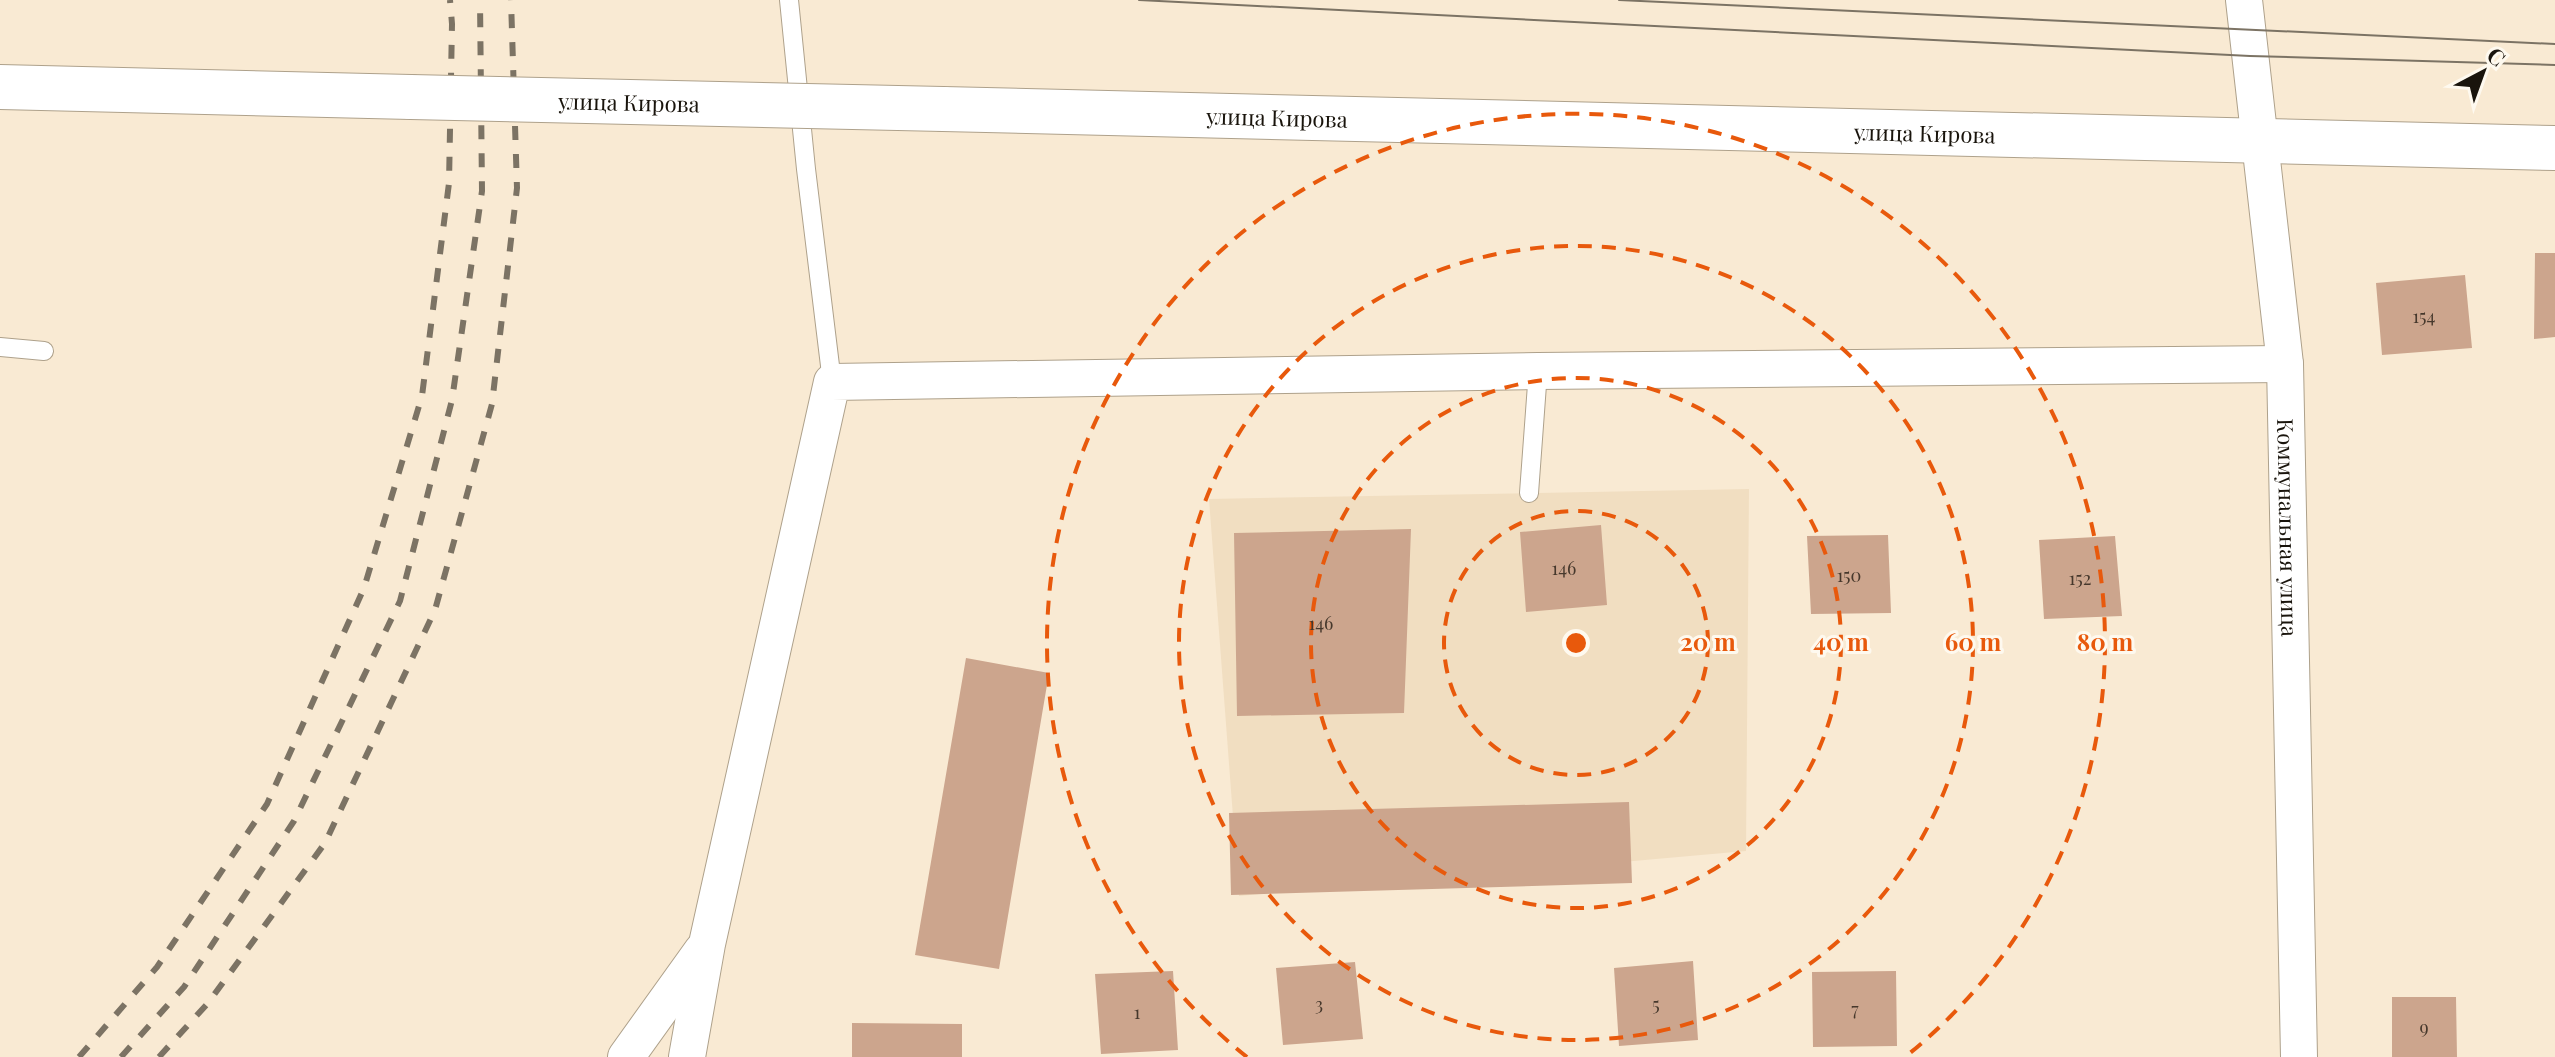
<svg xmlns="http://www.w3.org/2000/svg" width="2555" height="1057" viewBox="0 0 2555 1057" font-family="'Playfair Display',serif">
  <rect width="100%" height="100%" fill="#f9ead3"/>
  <path fill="#f1dec1" d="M1749,489L1746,851L1239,896L1209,499Z"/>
  <path fill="#cca58d" d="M2535,253H2555V337L2534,339Z
    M2465,275L2472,348L2382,355L2376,283Z
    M1601,525L1607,605L1526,612L1520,532Z
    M1411,529L1404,713L1237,716L1234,533Z
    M1888,535L1891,613L1811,614L1807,536Z
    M2115,536L2122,616L2044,619L2039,540Z
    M966,658L1049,673L999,969L915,955Z
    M1629,802L1632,883L1231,895L1229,813Z
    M1693,961L1698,1040L1619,1046L1614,968Z
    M1355,962L1363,1039L1283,1045L1276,968Z
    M1173,971L1178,1050L1101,1054L1095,974Z
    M1896,971L1897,1046L1813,1047L1812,972Z
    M2392,997H2456L2457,1057H2392Z
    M852,1023L962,1024V1057H852Z"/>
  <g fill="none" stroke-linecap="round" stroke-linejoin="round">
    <g stroke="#aea18b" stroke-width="20">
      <path id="service" d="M789,0L806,169L832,382
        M0,347L44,351
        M1529,493L1538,371"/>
    </g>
    <g stroke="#aea18b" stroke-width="38">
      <g id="minor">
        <path id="s1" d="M2244,0L2285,364L2299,1057"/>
        <path d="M626,1057L702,951"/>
        <path d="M687,1057L707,944L832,382L1538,371L2285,364"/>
      </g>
    </g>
    <g stroke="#aea18b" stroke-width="46">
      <g id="secondary">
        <path d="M0,87L411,97"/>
        <path id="s2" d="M943,109L2555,148"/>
      </g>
    </g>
    <use href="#service" stroke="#fff" stroke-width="18"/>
    <use href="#minor" stroke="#fff" stroke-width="36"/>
    <use href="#secondary" stroke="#fff" stroke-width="44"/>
    <path stroke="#7c7364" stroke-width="2" d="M1139,0L2250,56L2555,65
      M1619,0L2555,44"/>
    <path stroke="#7c7364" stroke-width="6" stroke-dasharray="14 14" stroke-linecap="butt" d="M79,1057L157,967L267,804L364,588L422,396L449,183L452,24L450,0
      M121,1057L184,987L294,821L400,601L452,400L482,191L480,0
      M159,1057L208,1003L325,843L435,610L492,404L517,188L511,0"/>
    <g stroke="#aea18b" stroke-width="46" stroke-linecap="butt">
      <g id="secondary-bridge">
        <path id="s3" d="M411,97L943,109"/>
      </g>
    </g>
    <use href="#secondary-bridge" stroke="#fff" stroke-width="44"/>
  </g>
  <g fill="none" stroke="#e8590c" stroke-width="4" stroke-dasharray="14 10">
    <circle cx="1576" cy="643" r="132"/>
    <circle cx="1576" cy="643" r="265"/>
    <circle cx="1576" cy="643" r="397"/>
    <path d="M1247 1057A529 529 0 1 1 1905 1057"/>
  </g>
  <g text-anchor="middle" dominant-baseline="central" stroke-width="6" stroke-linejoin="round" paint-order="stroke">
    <g font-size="18" fill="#46382c">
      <text x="2424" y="316">154</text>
      <text x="1564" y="568">146</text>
      <text x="1849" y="575">150</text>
      <text x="2080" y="578">152</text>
      <text x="1321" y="623">146</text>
      <text x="1319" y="1004">3</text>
      <text x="1656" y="1004">5</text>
      <text x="1855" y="1009">7</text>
      <text x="1137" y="1012">1</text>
      <text x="2424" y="1027">9</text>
    </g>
    <g font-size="22" fill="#19140c" stroke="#fef9ef">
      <text stroke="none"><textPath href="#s3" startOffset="218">улица Кирова</textPath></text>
      <text stroke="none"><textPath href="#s2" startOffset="334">улица Кирова</textPath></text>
      <text stroke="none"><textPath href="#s2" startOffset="982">улица Кирова</textPath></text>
      <text stroke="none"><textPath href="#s1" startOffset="530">Коммунальная улица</textPath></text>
    </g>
  </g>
  <circle cx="1576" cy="643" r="12" fill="#e8590c" stroke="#fef9ef" stroke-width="4"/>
  <g font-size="24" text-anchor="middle" font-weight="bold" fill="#e8590c" stroke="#fef9ef" stroke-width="6" stroke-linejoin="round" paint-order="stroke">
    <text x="1708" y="651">20 m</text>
    <text x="1841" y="651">40 m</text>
    <text x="1973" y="651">60 m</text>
    <text x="2105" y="651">80 m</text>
  </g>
  <g transform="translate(2483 72) rotate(41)" stroke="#fef9ef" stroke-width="6" paint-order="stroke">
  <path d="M0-6L14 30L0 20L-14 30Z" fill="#19140c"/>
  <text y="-12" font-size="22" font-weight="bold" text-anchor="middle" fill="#19140c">С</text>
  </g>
</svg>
